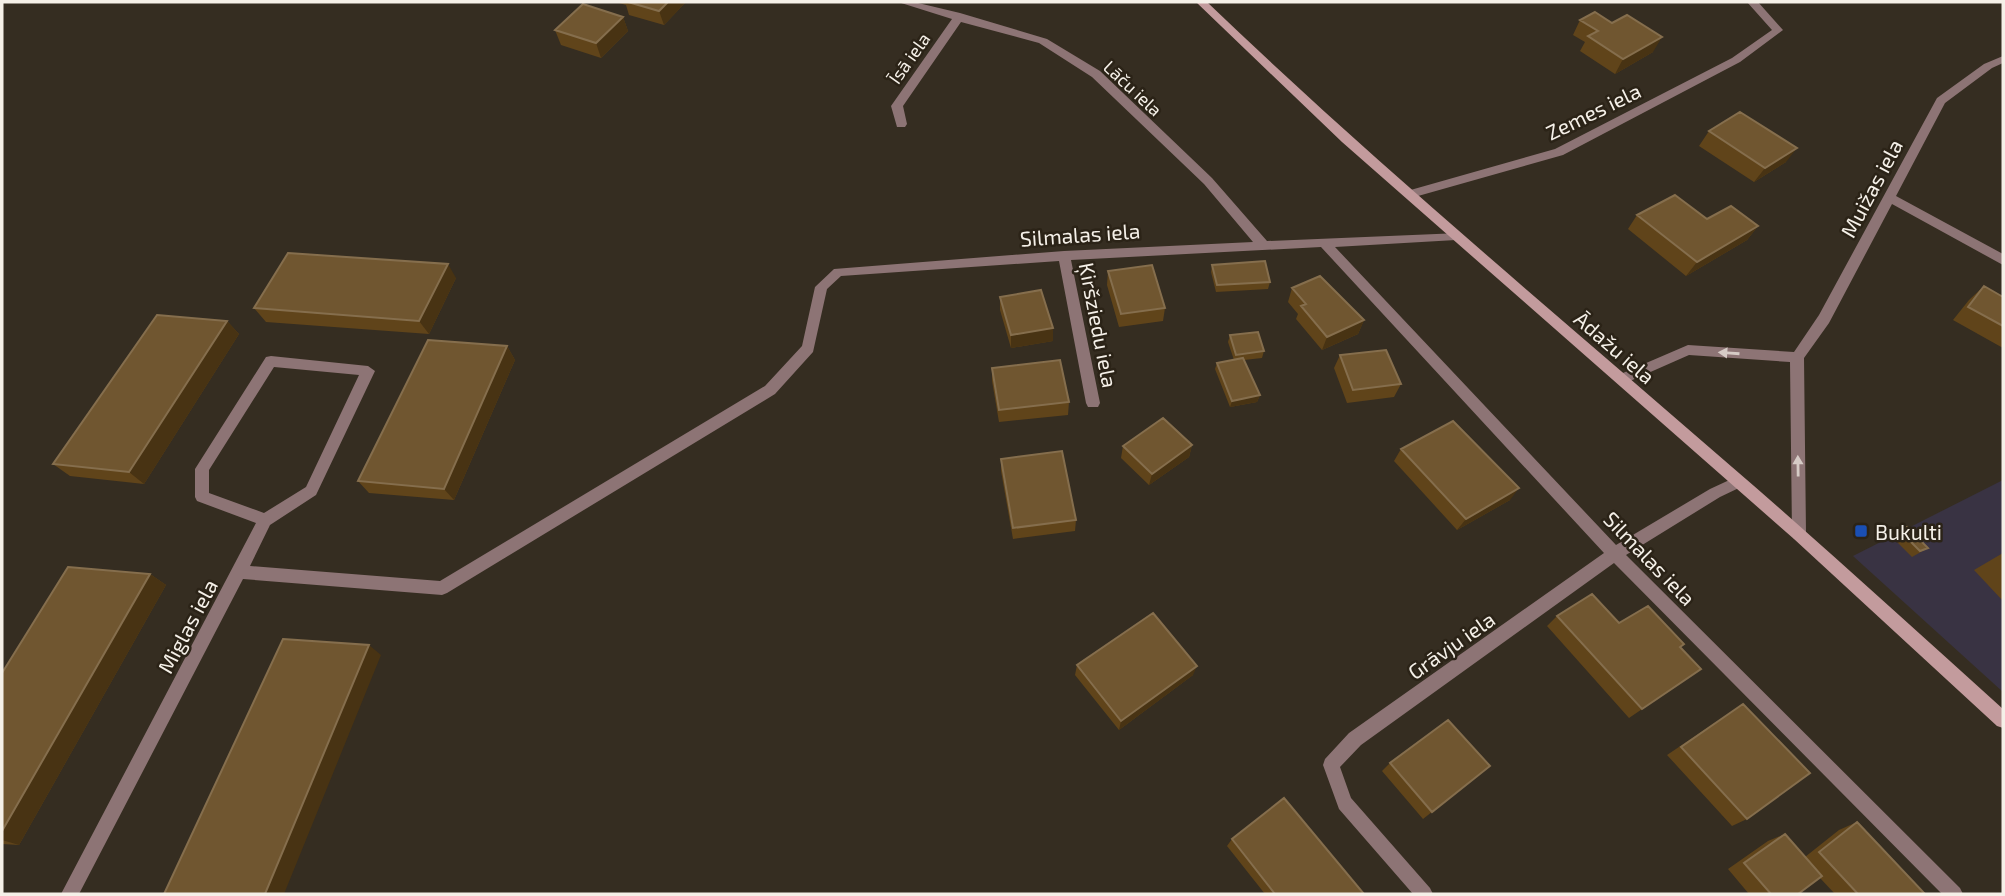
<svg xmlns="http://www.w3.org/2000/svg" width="2005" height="896" viewBox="0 0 2005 896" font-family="'Exo 2',sans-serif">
  <rect width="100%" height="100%" fill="#352d21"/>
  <path fill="#393343" d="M2003,480V692L1853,556Z"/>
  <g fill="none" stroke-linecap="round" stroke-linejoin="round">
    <path fill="#8d7475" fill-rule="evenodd" d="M898,2H914L960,13L1047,39L1100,71L1212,178L1267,241L1460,233L1462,236L1456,240L1335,247L1616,545L1710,489L1738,476L1743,478L1745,482L1743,486L1720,497L1626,555L1960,888L1963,894H1942L1614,563L1361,745L1340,767L1351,798L1430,888L1433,894H1413L1339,809L1323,765L1325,759L1349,733L1604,553L1321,247L1071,260L1100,403L1098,407H1088L1086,403L1059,261L841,276L827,289L813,352L775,394L447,593L442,595L243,579L79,894H61L256,523L197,501L195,497V469L266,357L271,356L368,366L375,371L316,495L270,525L250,566L440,581L765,386L802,346L815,287L834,269L1064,251L1253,242L1204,184L1092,77L1039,43L961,22L903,106L907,124L905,127H897L891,106L952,19ZM274,367L359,375L306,487L264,513L209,493V470Z
      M1747,2H1758L1783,30L1740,62L1563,155L1411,198L1405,194L1407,191L1555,149L1732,58L1772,30Z
      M2003,56V63L1992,68L1945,103L1896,196L2003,254V265L1892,204L1829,323L1804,358L1806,534L1804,539L1799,540L1794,539L1792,534L1790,362L1689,355L1621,385L1614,380L1616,376L1688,345L1794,352L1819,315L1937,98L1984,64Z"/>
    <path fill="#c39b9d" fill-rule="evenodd" d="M1196,2H1207C1376,164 1555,313 1732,467C1824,546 1913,628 2003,709V728L1997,726L1794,539L1342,142Z"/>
  </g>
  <path fill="#60441a" d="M618,2H685V3L664,25L629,15L626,5L619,3Z
    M623,17L628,31L601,58L561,45L555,30Z
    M1580,20L1653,52L1615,74L1580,51L1585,42L1573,35Z
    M1709,131L1786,162L1754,182L1699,146Z
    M1637,215L1707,219L1758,226L1747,240L1686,276L1628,229Z
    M1212,265L1270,282L1268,289L1216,292L1211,272Z
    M1108,271L1165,308L1163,321L1119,327L1107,285Z
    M456,278L429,334L266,322L254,308Z
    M1984,286L2003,297V348L1953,320L1969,300Z
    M1292,288L1364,320L1358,334L1322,350L1296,319L1298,314L1288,302Z
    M1000,297L1053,341L1011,348L1000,310Z
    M227,321L239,334L144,484L70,476L53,464Z
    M1230,335L1264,351L1262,358L1244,360L1260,395L1257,402L1230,407L1215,369L1217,363L1234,360L1228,342Z
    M507,346L515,360L454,500L369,493L358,481Z
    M1340,355L1401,384L1394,397L1347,403L1334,368Z
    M992,368L1069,402L1068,415L999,422L992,381Z
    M1192,445L1189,457L1149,485L1121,458L1123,446Z
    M1401,449L1510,500L1457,530L1394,461Z
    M1001,459L1076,520L1075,531L1013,539L1001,471Z
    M1900,531L1928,548L1912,557L1892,537Z
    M2003,553V601L1974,570Z
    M150,574L166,585L19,845L2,844V673Z
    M1557,616L1619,623L1680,647L1701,669L1629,718L1547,626Z
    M1077,665L1193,675L1119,730L1075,675Z
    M1743,704L1747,819L1732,826L1667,755Z
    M1390,763L1490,766L1423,819L1382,771Z
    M1857,822L1925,894H1835L1820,878L1798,894H1749L1728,869L1768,841L1785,834L1805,857L1839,830Z
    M1232,839L1364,894H1265L1227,846Z"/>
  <path fill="#483313" d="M668,2H685V3L664,25L659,11Z
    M623,17L628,31L601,58L596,43Z
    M1662,37L1653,52L1615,74L1623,59Z
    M1797,148L1786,162L1754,182L1765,168Z
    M1758,226L1747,240L1686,276L1697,262Z
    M448,264L456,278L429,334L419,321Z
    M1364,320L1358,334L1322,350L1327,337Z
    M227,321L239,334L144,484L129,472Z
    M1053,328V341L1011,348V335Z
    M507,346L515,360L454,500L444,489Z
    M1260,395L1257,402L1230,407L1232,401Z
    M1192,445L1189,457L1149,485L1152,474Z
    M1519,488L1510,500L1457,530L1466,519Z
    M150,574L166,585L19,845L2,840V831Z
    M369,645L381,655L284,894H265Z
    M1197,666L1193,675L1119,730L1121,721Z"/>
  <path fill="#705630" stroke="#856e4d" stroke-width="2" d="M628,2H668L659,11Z
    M583,4L623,17L596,43L555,30Z
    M1595,12L1612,23L1627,15L1662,37L1623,59L1588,36L1598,31L1580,20Z
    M1740,112L1797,148L1765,168L1709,131Z
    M1675,195L1707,219L1731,206L1758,226L1697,262L1637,215Z
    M288,253L448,264L419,321L254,308Z
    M1265,261L1270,282L1217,285L1212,265Z
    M1152,265L1165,308L1121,314L1108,271Z
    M1320,276L1364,320L1327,337L1301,306L1306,304L1292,288Z
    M1984,286L2003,297V326L1968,307Z
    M1041,290L1053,328L1011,335L1000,297Z
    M157,315L227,321L129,472L53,464Z
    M1258,332L1264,351L1236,355L1230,335Z
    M428,340L507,346L444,489L358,481Z
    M1386,350L1401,384L1353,390L1340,355Z
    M1243,358L1260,395L1232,401L1217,363Z
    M1060,360L1069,402L999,410L992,368Z
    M1163,418L1192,445L1152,474L1123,446Z
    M1453,421L1519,488L1466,519L1401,449Z
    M1062,451L1076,520L1013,528L1001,459Z
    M1907,527L1928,548L1920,551L1900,531Z
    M68,567L150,574L2,831V673Z
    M1592,594L1619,623L1648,606L1684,644L1680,647L1701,669L1642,709L1557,616Z
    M1153,613L1197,666L1121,721L1077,665Z
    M283,639L369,645L265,894H164Z
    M1743,704L1810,773L1747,819L1681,747Z
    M1448,720L1490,766L1432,812L1390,763Z
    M1284,798L1364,894H1275L1232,839Z
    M1857,822L1925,894H1858L1819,852Z
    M1785,834L1822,876L1798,894H1771L1744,863Z"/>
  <defs><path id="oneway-solid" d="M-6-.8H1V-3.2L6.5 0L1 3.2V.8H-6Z" transform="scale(1.75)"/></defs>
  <g fill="#d6cbc6">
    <use href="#oneway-solid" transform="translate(1729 353) rotate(-176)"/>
    <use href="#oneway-solid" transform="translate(1798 466) rotate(-91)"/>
  </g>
  <rect fill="#1a4fb4" stroke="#2b2317" stroke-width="2.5" x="1854" y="524" width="14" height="14" rx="3.5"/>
  <g text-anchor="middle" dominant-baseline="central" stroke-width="5" stroke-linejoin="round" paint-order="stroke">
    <g font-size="18" fill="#f5f0e8" stroke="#2b2317">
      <text transform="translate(909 58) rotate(-55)">Īsā iela</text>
      <text transform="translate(1133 88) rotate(43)">Lāču iela</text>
    </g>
    <g font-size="21" fill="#f5f0e8" stroke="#2b2317">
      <text transform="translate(1593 111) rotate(-26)">Zemes iela</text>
      <text transform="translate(1871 188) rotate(-62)">Muižas iela</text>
      <text transform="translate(1080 234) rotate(-4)">Silmalas iela</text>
      <text transform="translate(1099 325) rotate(79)">Ķiršziedu iela</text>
      <text transform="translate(1615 347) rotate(41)">Ādažu iela</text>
      <text transform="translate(1650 558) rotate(46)">Silmalas iela</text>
      <text transform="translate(187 626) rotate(-62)">Miglas iela</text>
      <text transform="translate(1451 645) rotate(-35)">Grāvju iela</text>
    </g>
    <g font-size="21" fill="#f5f0e8" stroke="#2b2317" text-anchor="start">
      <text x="1875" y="531">Bukulti</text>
    </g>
  </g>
  <rect width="2005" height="896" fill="none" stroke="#f5f0e8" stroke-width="7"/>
</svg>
